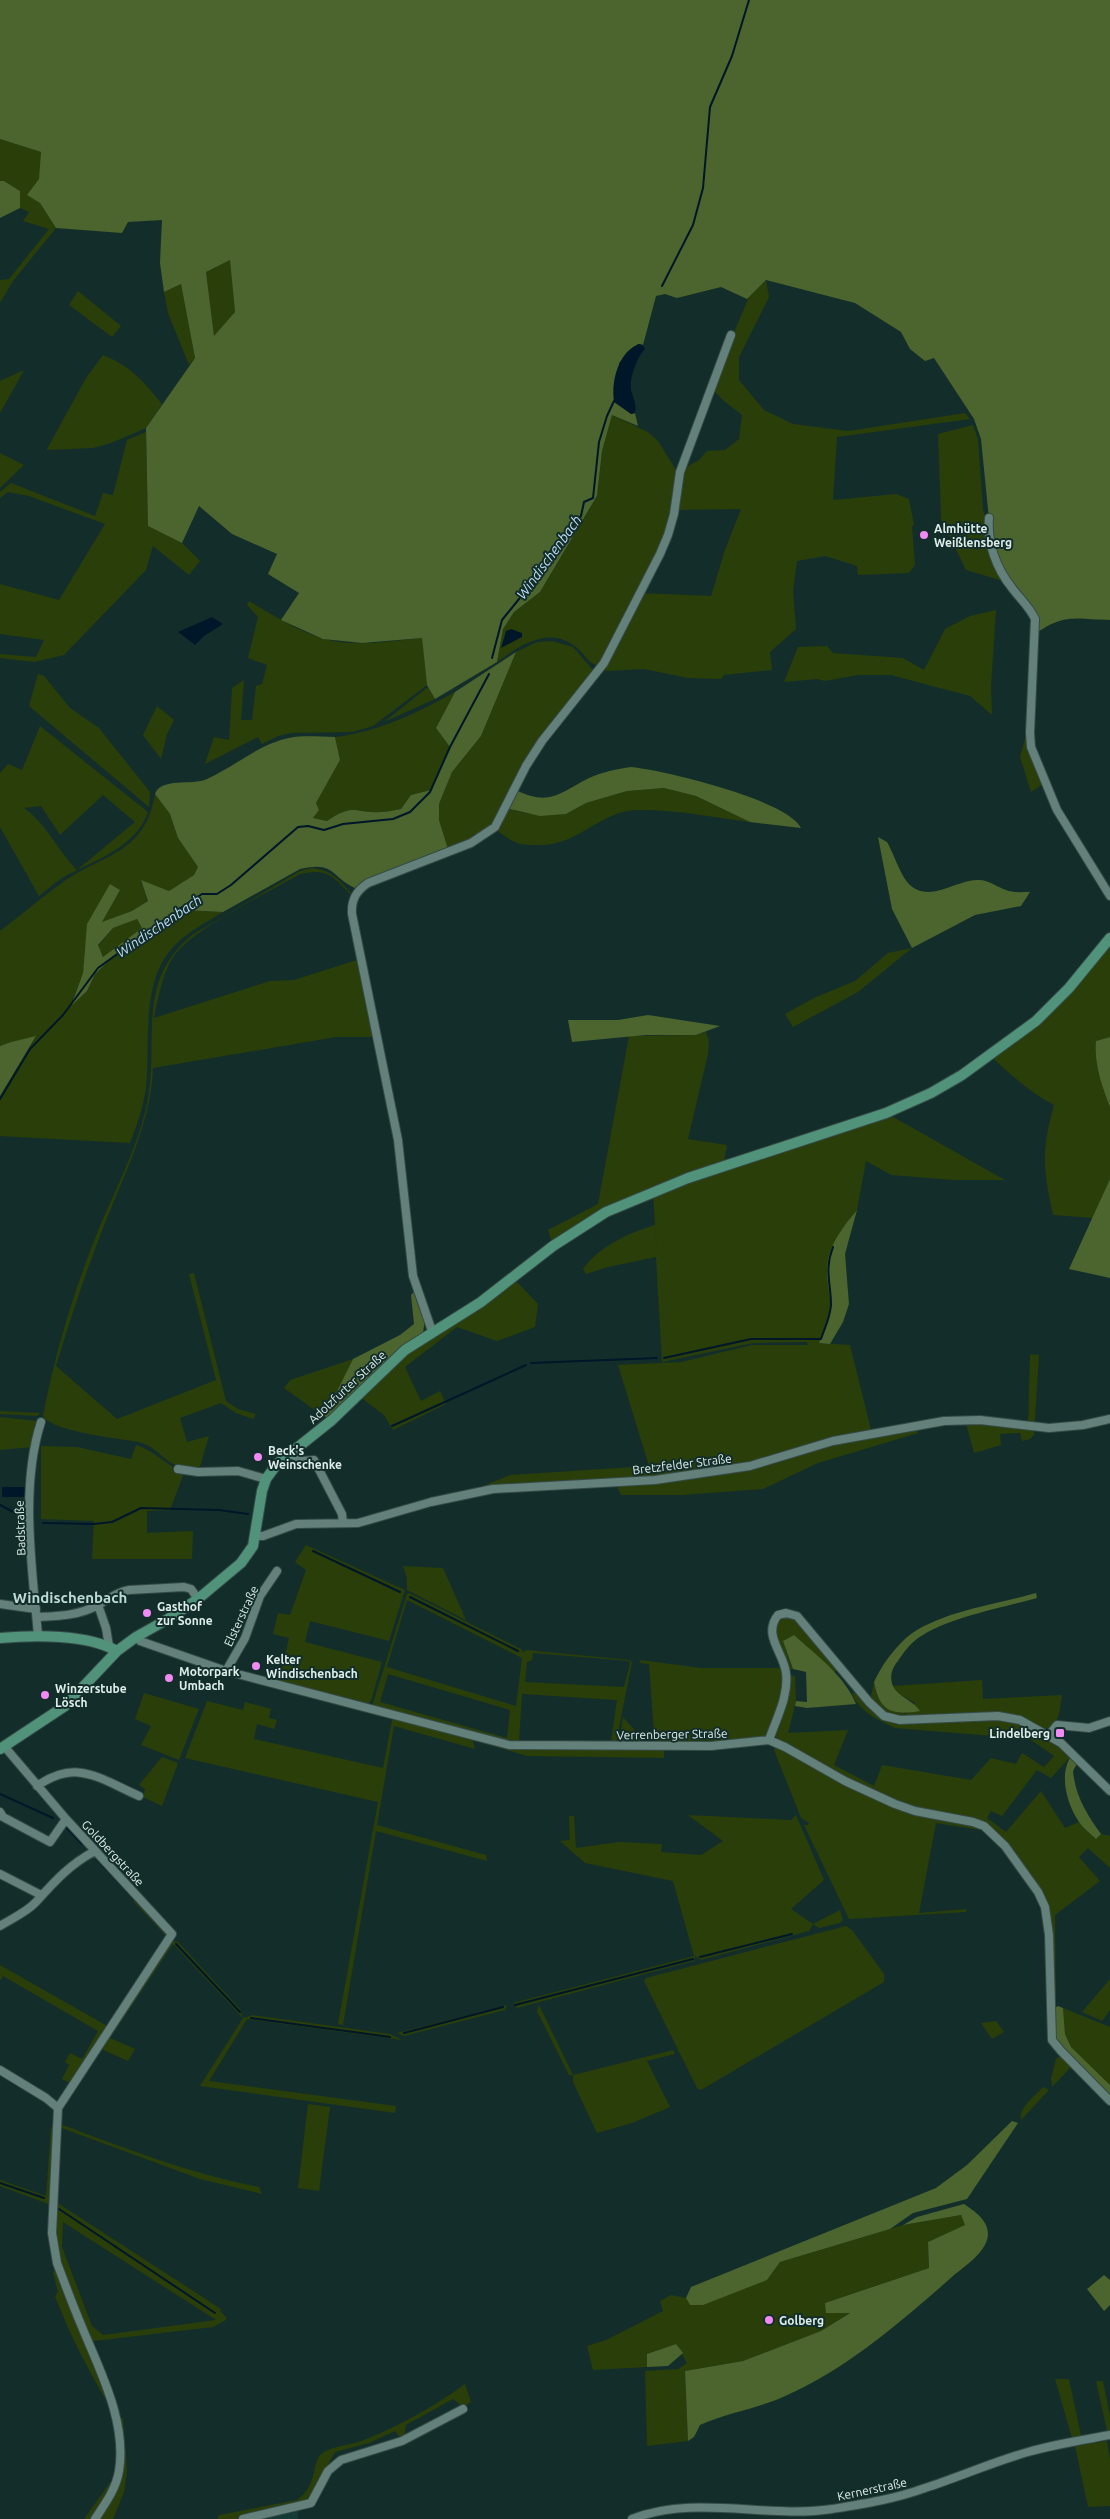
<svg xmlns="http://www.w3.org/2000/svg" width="1110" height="2519" viewBox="0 0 1110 2519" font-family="Ubuntu,sans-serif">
  <rect width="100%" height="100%" fill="#132e2a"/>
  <path fill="#153b37" d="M298,2508V2519H249Z"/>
  <path fill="#2a3e0a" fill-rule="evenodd" d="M0,139L41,152L40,203L56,228L13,281L0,303V280L9,279L49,229L23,221L29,212L20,208V191L4,181H0Z
    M230,260L235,312L214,337L206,272Z
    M766,280L769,297L739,357V380L764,410L793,424L848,431L965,413L970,419L837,437L833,500L896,494L909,499L914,525L912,526L915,565L909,573L858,575L857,566L825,556L797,561L793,591L796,629L770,652L772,670L724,675L721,679L688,678L644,669L606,671L604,667L641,593L711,596L725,550L741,509L676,510L683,469L699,460L707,451L725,450L739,439L742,415L724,401L713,390L732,337L749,297Z
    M181,284L195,358L189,365L168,313L164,292Z
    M78,291L121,326L112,337L69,305Z
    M103,355C132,367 143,381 162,404L146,428L111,443L93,448L48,450L47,449L86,378Z
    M24,370L0,413V381Z
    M612,415L648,432L658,441L678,473L667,535L600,665C590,667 584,652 576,647C549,625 519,646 497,662L503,629L514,612L540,592L597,497L602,451Z
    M973,425L978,439L983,509L1001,573L1000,580L966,570L941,519L938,434Z
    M146,432L148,526L182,543L200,561L189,575L153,546L146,570L64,655L34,662L0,658V654L36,657L44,640L0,634V584L59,600L105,524L29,496L8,492L0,498V492L11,483L95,516L103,493L113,495L127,440Z
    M0,453L24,465L0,488Z
    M249,601C273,615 296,630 322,638C351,648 392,641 422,638L427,685L373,726L352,732L291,733L278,736L262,744L258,737L205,764L214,737L229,740L232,688L244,680L241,720H252L256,686L262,684L267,665L248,658L258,617L247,605Z
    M996,610L991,687L992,715L970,696L891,675H858L825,681L817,679L784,682L798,647L827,646L833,653L903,658L924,670L945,629L970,616Z
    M552,641L573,647L593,670V675L549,729L495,823L470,841L448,849L439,820V804L452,772L481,736L516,652L537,642Z
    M38,674L44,676L70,708L99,728L150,792L149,807L29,706Z
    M428,687L435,699L384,722Z
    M455,692L436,728L450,747L431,790L411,795L401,809C395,810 388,812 381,812C354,814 355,802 327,821L313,818L319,810L316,803L340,760L335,737C378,732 417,713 455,692Z
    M157,706L174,720L167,734L161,759L143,735Z
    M1031,717L1030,733L1044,783L1031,792L1020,757Z
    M40,726L148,812C136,848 94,860 64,877C55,882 47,890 39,896L0,827V773L8,764L22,770ZM103,795L135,822L77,870C58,851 46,823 24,808L41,806L60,835Z
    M664,788L696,796L750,822C712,817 673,809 635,810C599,812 576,848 535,845C527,845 520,845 513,841C506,837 500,834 495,827L506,808L525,813L566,814L586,803L627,791Z
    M155,794L170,814L178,838L198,867L194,875L169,891L141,881L148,901L132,911L101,923L120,890L110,884L85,945L83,973L71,1005L87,991L95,974L113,957L148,938L183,910L223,912C207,922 189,931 176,944C139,980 151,1043 146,1088C143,1108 137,1125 130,1143L0,1136V1096L36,1037L11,1042L0,1046V931C21,915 42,897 63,882C105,853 145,854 155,794Z
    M312,868C332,870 340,881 353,895V897C335,878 328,867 300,874C269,892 189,930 172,959C162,976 158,998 154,1018L270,981L294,980L360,959L375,1037H336L153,1068C151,1124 123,1177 103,1228C85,1274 70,1320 56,1366L117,1419L216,1380L189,1274L194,1273L226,1401L238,1409L256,1414L253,1419L236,1413L221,1403L180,1418L187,1442L209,1436L199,1470C193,1469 186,1469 180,1467C164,1462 155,1445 138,1442C118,1438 53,1432 43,1416C55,1353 74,1290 98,1231C115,1190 138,1147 147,1104C160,1041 134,983 192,935L300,871Z
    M137,919L142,928L104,958L98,946L113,928Z
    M1110,938V1037L1096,1041L1097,1066L1110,1107V1179L1094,1218L1053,1215C1043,1168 1041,1152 1054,1105C1031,1093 1009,1074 991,1056L1014,1039Z
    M912,948L858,992L793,1027L785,1014L814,998L855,981L888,953Z
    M706,1032L709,1041L708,1054L688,1139L727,1145L723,1166L647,1193L553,1246L548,1230L598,1204L629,1036L696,1035Z
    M886,1113L1005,1180H953L891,1175L866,1161L857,1210L840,1232L830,1253V1315L819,1343L850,1345L872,1434L916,1426L918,1433L818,1463L763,1489L682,1495H621L615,1482L466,1493L510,1475L649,1466L618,1365L681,1362L752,1345H808L807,1342L753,1343L662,1362L656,1257L608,1267L586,1274L583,1269C601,1245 627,1234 655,1225L657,1253L653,1194Z
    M515,1280L538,1304L535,1327L497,1341L457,1327L405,1367L421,1401L440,1391L446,1404L393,1430L384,1415L360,1397L407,1352Z
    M1030,1354L1039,1355L1034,1435L1030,1439L1022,1441L1020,1433L1000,1434L1001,1445L974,1453L965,1420L1028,1426Z
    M353,1359L337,1391L319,1413L284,1388L290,1380Z
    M0,1411L40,1413L37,1416L0,1414Z
    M0,1417L37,1421L39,1425L32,1447L0,1450Z
    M136,1445C155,1451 166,1465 184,1473L170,1510L147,1511V1533L193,1531L192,1559H92L94,1521L41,1519V1446L77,1447L131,1459Z
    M306,1545L405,1590L389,1641L310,1621L305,1642L382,1662L371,1701L366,1704L279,1682L289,1638L273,1634L278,1613L290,1615L306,1570L295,1562Z
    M403,1566L443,1568L466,1620L407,1590V1578Z
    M409,1593L521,1649L523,1652L527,1650L629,1660L632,1662L616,1743L508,1742L374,1707L373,1703L407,1594ZM407,1600L522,1658L516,1706L387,1667ZM533,1653L629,1661L630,1664L624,1687L525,1682L527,1662L532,1660ZM388,1674L510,1710L507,1738L380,1702ZM522,1694L617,1700L611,1742L519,1741Z
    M786,1615L797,1619L838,1669L834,1672L794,1635L783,1641L793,1669H788C781,1652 765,1626 786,1615Z
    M641,1660L701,1668H783L784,1689L767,1737L711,1744H619L623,1717L638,1734L654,1733L649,1664L639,1663Z
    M788,1675L795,1676L796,1701L788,1733L848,1730L834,1765L874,1786L882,1765L971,1780L991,1758L1016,1764L1022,1753L1044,1767L1054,1756L1030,1739L895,1728C878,1720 860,1712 852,1694L857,1690L883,1718L1008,1719L1032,1727L1072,1755L1051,1778L1037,1770L1002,1816L991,1811L987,1818L1006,1832L1041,1791L1065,1828L1079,1822L1096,1839L1101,1834L1110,1836V1868L1088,1848L1079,1857L1100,1881L1055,1915L1056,2003L1053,2000L1052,1936L1048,1906L985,1824L908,1807L848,1781L785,1744L776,1737L775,1733Z
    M982,1680L983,1699L1062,1695C1060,1707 1060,1728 1044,1729L1020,1718L891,1717L872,1702L871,1696L874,1682C878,1705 883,1709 906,1714L915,1703L898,1693L893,1686Z
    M144,1693L199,1709L179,1760L141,1745L151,1726L135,1719Z
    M207,1701L243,1710L245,1702L271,1709L269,1718L277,1720L274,1729L257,1724L254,1739L383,1768L392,1720L399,1718L472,1738L475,1749L394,1726L377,1825L486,1855L487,1861L376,1831L343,2025L338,2024L378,1802L185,1758Z
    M481,1740L664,1749V1758L527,1756L480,1742Z
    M776,1745L867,1794L980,1827L981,1830L936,1823L919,1913L967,1909L966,1912L849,1919L804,1825H808L809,1823L801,1818L774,1750Z
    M162,1757L178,1763L162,1806L143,1797L145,1789L139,1785Z
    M688,1815L791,1820L796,1815L824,1880L791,1909L813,1924L840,1910L843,1920L840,1923L819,1928L813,1924L809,1931L701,1960L695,1956L694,1961L517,2008L513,2003L694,1956L673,1881L585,1863L560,1841L570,1840L569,1816H574L576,1848L619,1842L662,1844L661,1852L701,1855L723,1841Z
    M136,1898L168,1933V1938L133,1901Z
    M846,1926L852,1930L884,1974V1982L701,2090L697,2088L644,1981L646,1978Z
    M174,1941L178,1942L240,2009L243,2018L253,2015L390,2034L402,2040L247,2019L209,2081L396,2106L395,2113L200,2086L243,2018L173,1944L110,2038L135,2049L128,2061L103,2050L104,2042L171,1942Z
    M0,1965L109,2027L72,2084L62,2079L69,2065L65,2062L70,2053L82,2059L98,2031L3,1976L0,1981Z
    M1110,1979V2010L1102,2021L1082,2012Z
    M507,2005L505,2010L404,2036L397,2033Z
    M539,2005L573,2075L673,2050L675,2054L647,2061L670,2107L632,2123L597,2133L573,2082V2075H569L537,2011Z
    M1063,2008L1110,2027V2085L1071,2047L1065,2034Z
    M996,2021L1004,2032L992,2039L981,2023Z
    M1060,2056L1072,2066L1052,2087L1051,2078L1056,2059Z
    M1043,2087L1049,2090L1021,2120C1018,2108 1035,2096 1043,2087Z
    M308,2104L330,2107L319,2191L298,2188Z
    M63,2125C127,2149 191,2174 259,2187L262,2194L200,2179L59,2127Z
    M51,2127L55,2129L51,2205L0,2186V2180L46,2196Z
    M56,2202L221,2309L220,2311L226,2317V2320L213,2327L94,2341L89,2337L59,2263L54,2232ZM63,2222L216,2320L103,2335L92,2326L62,2247Z
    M961,2215L966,2225L928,2242L929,2268L825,2303L851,2312L821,2331L743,2361L685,2371L688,2441L647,2446L645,2371L678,2369L687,2363L676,2344L647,2354V2367L593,2370L587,2346L606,2340L663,2311L660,2301L671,2295L686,2298L690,2305L767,2280L780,2262L903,2225Z
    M57,2263L109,2399L104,2397C86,2365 68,2331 55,2296L58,2292L53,2273Z
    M1055,2379H1069L1081,2436L1072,2438Z
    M1096,2381H1103L1110,2416V2431H1107Z
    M465,2384L471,2402L463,2407L453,2399L406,2425L404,2437L400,2438L395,2431L369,2443L335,2452L312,2494L304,2502L236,2519H217L219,2515L297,2500C320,2484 310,2459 324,2452C336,2445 352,2445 364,2440C399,2426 435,2406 465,2384Z
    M123,2418L127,2471L124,2492L113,2519H98L118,2485L119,2419Z
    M1107,2441L1110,2460V2506L1088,2507L1075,2446Z
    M116,2474L114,2484L94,2519H84Z"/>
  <path fill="#4c642d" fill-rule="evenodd" d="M0,0H1110V620C1076,619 1064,613 1035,634V619L998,561L991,539L981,439L974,419L934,358L925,361L910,349L901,332L855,303L766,280L747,299L721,287L677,298L665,294L656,296L643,345L638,344L619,363L631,414L635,413L638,426L612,415L602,451L597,496L540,592L514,612L503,629L497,662L435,699L427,685L422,638L362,643L323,639L281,620L299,593L268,574L277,554L232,534L199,506L182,543L148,526L146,428L195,358L181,284L164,292L160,263L162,220L128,222L122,233L56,228L40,203L27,195L39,179L41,152L0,139ZM230,260L235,312L214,336L206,272Z
    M0,181H4L20,191V208L0,218Z
    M516,652L481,736L452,772L439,804V820L448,849L355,888C329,876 336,861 300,869L223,912L183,910L148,938L113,957L95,974L87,991L71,1006L83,973L87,924L110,884L120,890L102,922L132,911L148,901L141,880L169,891L194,875L198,867L178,838L170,814L155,794C161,777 191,786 207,779C234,767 259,744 289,738C304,735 320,737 335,737L340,760L316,803L319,810L313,818L327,821C355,802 354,814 381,812C387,812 394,810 401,809L411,795L431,790L450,747L436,728L455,692ZM137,919L142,928L103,957L98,945L113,928Z
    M631,767C663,770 788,800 801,828L750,822L696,796L664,788L627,791L586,803L566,814L540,816L506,808L514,789C549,807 558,794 589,778C602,772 617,769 631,767Z
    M878,837L887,842C902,869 904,902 944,889C954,886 967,880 977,880C988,879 997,887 1006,890C1013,893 1022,892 1030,892L1021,906L975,915L912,948L892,909Z
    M648,1015L720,1026L696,1035H646L572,1042L568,1020H618Z
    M36,1036L0,1096V1046L11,1042Z
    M1110,1037V1107C1102,1086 1094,1065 1096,1041Z
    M1110,1179V1278L1069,1269Z
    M857,1210L845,1254L849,1304L843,1322L830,1344L819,1343C823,1334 828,1324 830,1314C832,1299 827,1286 827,1271C827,1247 842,1228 857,1210Z
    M415,1291L425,1320L423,1333L329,1419L320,1413L337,1391L353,1359L400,1335L414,1324L411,1295Z
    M1036,1593L1037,1598C1001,1608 949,1617 918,1638C910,1644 903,1653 898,1661C892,1668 889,1677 893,1686C898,1697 913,1700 920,1711C892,1716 879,1711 874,1682C882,1665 892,1651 906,1638C936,1612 998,1604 1036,1593Z
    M794,1635C816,1655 845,1676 856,1704L807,1708L795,1706L796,1701L807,1702L806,1672L793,1669L783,1641Z
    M1072,1755L1078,1762L1073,1771C1075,1795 1087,1815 1101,1834L1096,1839C1091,1834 1084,1829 1079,1822C1067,1805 1058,1773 1072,1755Z
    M1058,2006L1063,2008L1065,2034L1071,2047L1110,2085V2097L1055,2040L1053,2009Z
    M1012,2121L1018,2123L967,2199L913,2213L890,2229L780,2262L767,2280L703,2305H690L686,2298L691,2287L936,2188L967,2165Z
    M964,2204C976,2212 992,2223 987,2240C982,2255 965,2266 953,2276C902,2321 846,2370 783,2397C756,2409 726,2413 700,2425L694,2437L688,2441L685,2371L743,2361L821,2331L850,2313H826L825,2303L929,2268L928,2242L965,2225L961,2215L903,2225L917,2217Z
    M1104,2275L1110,2280V2305L1104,2311L1087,2289Z
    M676,2344L683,2353L668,2366L647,2367V2354Z"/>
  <path fill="#001629" d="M639,344L643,345L645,349C637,357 629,379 631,390C633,397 637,405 635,413L631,414L614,402C611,382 618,352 639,344Z
    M212,617L223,624L204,636L195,645L178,632Z
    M511,629L522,633V637L501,648L506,631Z
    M2,1487H26V1497H2Z"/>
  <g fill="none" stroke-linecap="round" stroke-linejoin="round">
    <path stroke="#001629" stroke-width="2" d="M662,286L693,225L703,188L710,107L732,56L749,0
      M492,658L502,620L532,583L542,563L554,546L581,516L584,502L593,498L599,442L607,416L614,401
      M0,1099L30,1049L63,1015L98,968L179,909L202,894H217L231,885L298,827L308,826L324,830L343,824L393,819L410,812L430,792L450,747L489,674
      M664,1358L751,1339H821C825,1327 830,1318 831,1305C831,1283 824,1270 833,1247
      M531,1363L657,1358
      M392,1426L526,1365
      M0,1505L23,1517
      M43,1523L94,1524L112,1522L141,1508L219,1510L248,1514
      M313,1551L400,1592
      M410,1597L518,1651
      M0,1794L53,1818
      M67,1828L82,1844
      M93,1855L166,1933
      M176,1944L240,2012
      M700,1957L792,1934
      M515,2005L693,1959
      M251,2018L390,2037
      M404,2033L503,2007
      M0,2183L44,2198
      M59,2209L215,2313"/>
    <g stroke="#354a47" stroke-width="10">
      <path id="street" d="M989,518C987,543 996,568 1012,588C1020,599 1029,606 1035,619L1030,733L1031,747L1057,810L1110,896
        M432,1331L413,1276L398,1140L352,914C351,900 356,891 368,883L471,843L495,827L526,766L542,741L604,663L660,554L668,535L674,514L680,472L731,335
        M290,1453L303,1461L314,1460L342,1514L343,1523
        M178,1469L198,1472L238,1471L266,1479
        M255,1536H263L296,1524L358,1523L431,1502L493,1489L655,1480L750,1466L833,1441L944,1421L980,1420L1049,1428L1083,1425L1110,1419
        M0,1604L36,1609
        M98,1605L106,1628L109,1646
        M37,1617C58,1616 78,1616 98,1605C109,1599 116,1592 129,1590L184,1587L191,1589L198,1599
        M38,1635C32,1567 20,1487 41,1422
        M136,1637L140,1641L226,1671L509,1745L711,1746L769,1740L785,1747L845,1781L895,1804L915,1811L973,1822L984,1826L1005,1846L1038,1892L1045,1907L1049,1935L1052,2040L1061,2051L1110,2101
        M226,1671L245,1638L260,1596L277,1571
        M1049,1735L1057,1725L1089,1728L1110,1721
        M769,1740C776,1719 789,1696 786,1673C784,1653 762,1635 778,1615L786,1613L797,1616L869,1702L884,1716L900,1720L998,1716L1020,1720L1061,1743L1110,1791
        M4,1746L66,1819L172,1934L58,2108L52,2233L57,2263C65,2284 73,2306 82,2327C100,2371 127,2422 119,2471C116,2489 105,2504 95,2519
        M37,1786C77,1758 100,1779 139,1796
        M0,1812L3,1817L50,1842L66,1819
        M0,1874L41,1895
        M0,1926C11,1919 27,1912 36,1902C54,1882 70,1864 95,1851
        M0,2070L46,2098L58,2108
        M243,2519L311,2503L328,2471L341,2460L402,2441L463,2409
        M632,2519C695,2494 767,2519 832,2509C863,2504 895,2499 925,2488C959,2477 993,2462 1028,2452C1055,2444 1083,2440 1110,2435"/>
    </g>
    <g stroke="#354a47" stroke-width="12">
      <path id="secondary" d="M0,1638C34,1635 87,1634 117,1651
        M0,1749L65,1706L117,1651L136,1637L168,1619L198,1599L241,1563L253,1546L262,1491L266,1479L277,1464L332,1420L405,1350L481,1302L553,1246L606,1212L688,1178L886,1113L931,1093L962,1075L1036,1021L1069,988L1110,938"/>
    </g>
    <use href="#street" stroke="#63807b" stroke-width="8"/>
    <use href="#secondary" stroke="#50927a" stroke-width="10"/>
  </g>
  <g fill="#f18af4" stroke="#132e2a" stroke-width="2">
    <circle cx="924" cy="535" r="5"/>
    <circle cx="258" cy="1457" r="5"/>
    <circle cx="147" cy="1613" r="5"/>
    <circle cx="256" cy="1666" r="5"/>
    <circle cx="169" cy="1678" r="5"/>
    <circle cx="45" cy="1695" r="5"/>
    <rect x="1055" y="1728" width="10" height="10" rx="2.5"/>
    <circle cx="769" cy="2320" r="5"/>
  </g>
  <g text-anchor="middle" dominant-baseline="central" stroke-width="4" stroke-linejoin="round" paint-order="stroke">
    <g font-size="12" font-weight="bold" fill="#deeeeb" stroke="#132e2a" text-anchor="start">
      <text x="934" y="528">Almhütte<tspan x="934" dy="14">Weißlensberg</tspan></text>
      <text x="268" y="1450">Beck's<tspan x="268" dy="14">Weinschenke</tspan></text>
      <text x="157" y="1606">Gasthof<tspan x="157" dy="14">zur Sonne</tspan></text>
      <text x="266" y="1659">Kelter<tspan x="266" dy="14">Windischenbach</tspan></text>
      <text x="179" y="1671">Motorpark<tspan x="179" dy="14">Umbach</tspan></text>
      <text x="55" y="1688">Winzerstube<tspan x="55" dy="14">Lösch</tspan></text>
      <text x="1050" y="1733" text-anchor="end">Lindelberg</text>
      <text x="779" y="2320">Golberg</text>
    </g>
    <g font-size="12" fill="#deeeeb" stroke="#132e2a">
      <text transform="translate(347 1387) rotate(-43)">Adolzfurter Straße</text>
      <text transform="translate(682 1464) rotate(-7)">Bretzfelder Straße</text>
      <text transform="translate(20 1528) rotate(-92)">Badstraße</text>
      <text transform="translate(241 1616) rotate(-65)">Elsterstraße</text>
      <text transform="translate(672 1734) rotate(-1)">Verrenberger Straße</text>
      <text transform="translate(113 1853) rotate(47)">Goldbergstraße</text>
      <text transform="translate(872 2489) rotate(-12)">Kernerstraße</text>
    </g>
    <g font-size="14" font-style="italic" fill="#c0dff7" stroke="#132e2a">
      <text transform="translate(549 557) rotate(-54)">Windischenbach</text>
      <text transform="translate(159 926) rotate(-34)">Windischenbach</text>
    </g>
    <g font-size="15" font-weight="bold" fill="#bcdbd7" stroke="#132e2a">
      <text x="70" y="1597">Windischenbach</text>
    </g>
  </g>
</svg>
